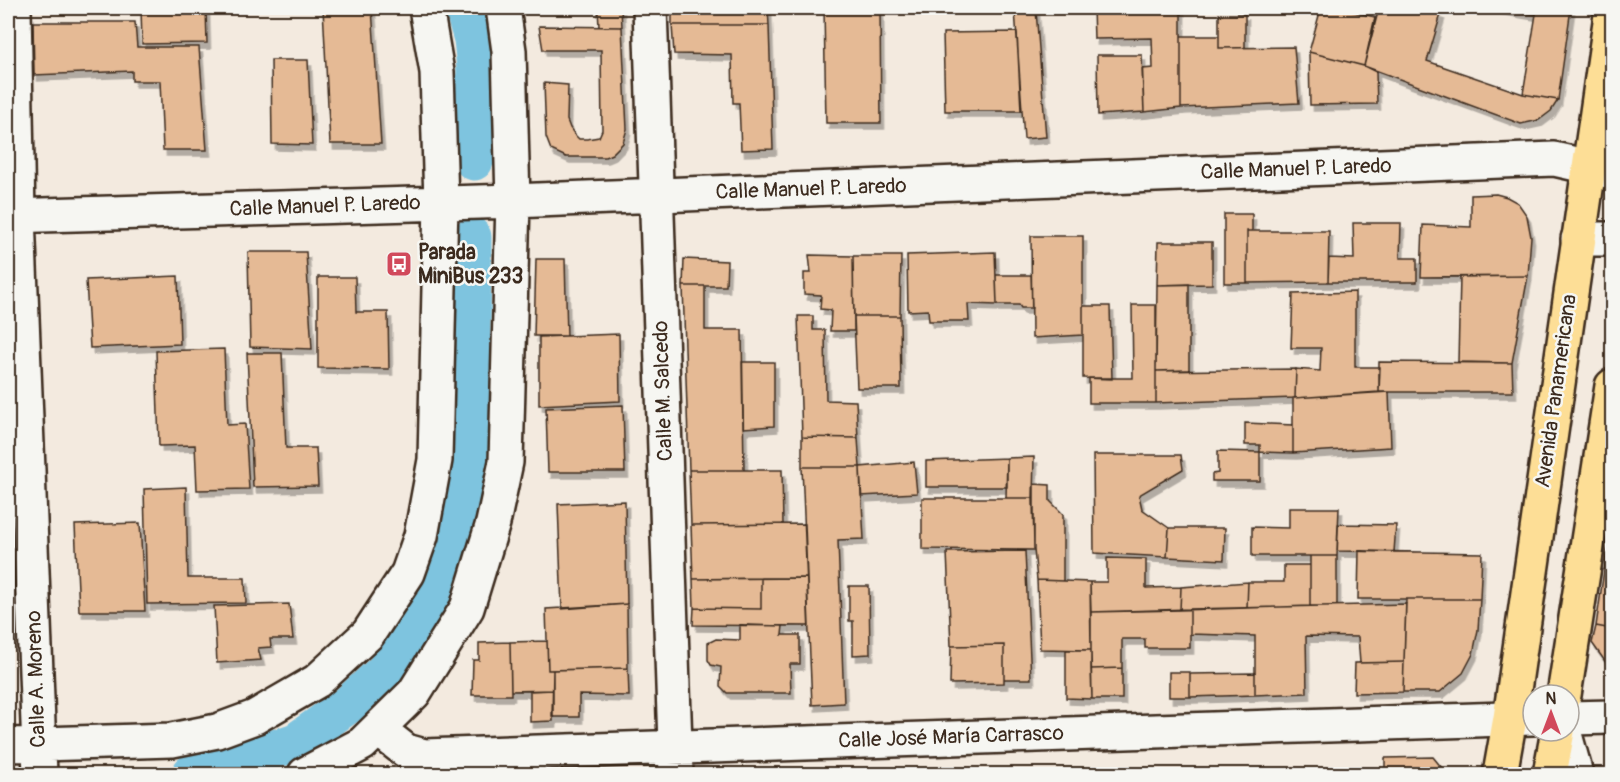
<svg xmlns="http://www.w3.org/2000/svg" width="1620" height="782" viewBox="0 0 1620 782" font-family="Pangolin,sans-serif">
  <defs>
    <filter id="shadow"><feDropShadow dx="3.5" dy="6" stdDeviation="0" flood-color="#0004"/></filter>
  </defs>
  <rect width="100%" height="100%" fill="#f3eadf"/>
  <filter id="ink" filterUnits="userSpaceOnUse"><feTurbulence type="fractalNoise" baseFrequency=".0167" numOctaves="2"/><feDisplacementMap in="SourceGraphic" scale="12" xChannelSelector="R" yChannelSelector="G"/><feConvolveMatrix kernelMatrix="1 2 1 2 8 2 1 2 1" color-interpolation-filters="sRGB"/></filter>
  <g filter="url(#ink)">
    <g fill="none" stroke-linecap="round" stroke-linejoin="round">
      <path stroke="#7ec4df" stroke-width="39" d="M464,8L473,39L476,68L474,161
        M191,774L209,771L296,742L349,704L385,671L416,627L438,584L457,526L467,486L470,407L472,237"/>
    </g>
    <path fill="#e5ba95" stroke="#3b2a1e" stroke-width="1.5" filter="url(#shadow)" d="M141,8H206L207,43L142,44Z
      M323,8H372L381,144H330Z
      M598,8H621L622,27H599Z
      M672,8H768L769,25H672Z
      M824,8H880L881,123H826Z
      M1093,8H1181V108L1144,112L1142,69L1153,68L1152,38L1094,39Z
      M1321,8H1338L1375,17L1364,66L1309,52Z
      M1379,8H1422L1441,14L1427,61L1523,94L1558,100L1551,111L1539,120L1521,124L1364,66Z
      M1495,8H1537L1536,15Z
      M1537,8H1571L1558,100L1523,94Z
      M1015,10H1036L1046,137L1024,139Z
      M1219,14H1245V48H1219Z
      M33,22H135L137,47H199L207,150H163L160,81H132V71L34,75Z
      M672,25H769L773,149L741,150L739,103H733L732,55L674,54Z
      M539,26L622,27L627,129L623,143L612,154L605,157H566L551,150L546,137L544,83L568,85L567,120L570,128L575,135L579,139H587L599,137L602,130L601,50H543Z
      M1017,32L1021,111H945L943,33Z
      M1181,36H1219V48L1294,47L1299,103L1181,108Z
      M1309,52L1364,66L1376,72L1377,104L1310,105Z
      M1097,55H1142L1144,112L1098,115Z
      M271,60H308L312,145L272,144Z
      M1496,194L1507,197L1518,203L1527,216L1531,237L1528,276L1421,277L1423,225L1471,227V195Z
      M1224,214H1252V231H1247V283H1224Z
      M1353,223H1401L1400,258H1417V282H1328L1329,258L1354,259Z
      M1247,231H1329L1328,282L1247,283Z
      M1031,236H1083V335L1032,338Z
      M1158,242H1212V284L1157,285Z
      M248,252H306L312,349L250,347Z
      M995,252L997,305L968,304L969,321H929L928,310L908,311L907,255Z
      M809,255L853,256L854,331H830L831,310L820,309L821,295L804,294V273H811Z
      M853,256H901L900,316H854Z
      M536,259H565L567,336H534Z
      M684,259L727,261L726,286H683Z
      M996,275H1031L1032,308H1021L1019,305H997Z
      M178,276L180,344L90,348L86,280Z
      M1528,276L1512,363L1458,362L1460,277Z
      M318,277H355L356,312H388L389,369L318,368Z
      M1189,284V370L1156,371L1157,285Z
      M683,286H705V330H742L744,470H689Z
      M1355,292V367H1380L1379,392L1295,398L1296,369L1320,371L1321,348H1291L1293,294Z
      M1132,305H1156V403H1089V378H1133Z
      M1083,306H1110L1112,379L1083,378Z
      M798,316H813V330H825L826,400L856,401L858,438L802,437Z
      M854,316H900L901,388H857Z
      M619,334L620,401L539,405V337Z
      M224,349L227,425L245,424L249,489L197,490L195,445L159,446L156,351Z
      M247,353H282L286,448H316L318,486L253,487Z
      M742,362H774V426L743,428Z
      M1379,362L1512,363L1513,392H1379Z
      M1296,369L1295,398L1156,403V371Z
      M1389,392L1391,447L1293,453V398Z
      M623,405L625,472H548L546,408Z
      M1245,423L1293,425V453L1260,452V445H1245Z
      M802,437L858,438L860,467H802Z
      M1218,451L1260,452V481H1212V474L1218,473Z
      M1093,455H1181L1183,469L1139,495L1142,509L1169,528L1167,557L1094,553Z
      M1034,457L1033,498H1006L1007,458Z
      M1007,458V487H926V461Z
      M914,462L917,493L861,496L860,467Z
      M802,467H860L864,539L838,540L844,703L812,705Z
      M689,470H782L783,524L691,525Z
      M1034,484L1050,485V501L1063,514V581L1037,580L1034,550Z
      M186,487L188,578H245L246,603L147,604L144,489Z
      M922,498H1033L1034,550L922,549Z
      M625,501L627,604L562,609L558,504Z
      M1289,508H1339L1337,556H1252V527L1289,528Z
      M140,523L145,611H79L75,525Z
      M1612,523V558L1606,557Z
      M805,524L807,578L693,579L691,525Z
      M1338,524L1396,525L1394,552L1337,551Z
      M1169,528H1225L1224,560L1167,557Z
      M1025,551L1031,679H1004V645L951,646L947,552Z
      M1359,551L1482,553L1480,599H1358Z
      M1310,556H1337V606H1310Z
      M1606,557L1612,558V629L1596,626Z
      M1107,558L1146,559V588L1181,587L1180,610L1091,612L1090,582H1107Z
      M1284,565H1310V606L1247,608L1248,582H1284Z
      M761,578V609L694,608L693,579Z
      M761,578H807L809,626L693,625L694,608L761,609Z
      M1037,580L1090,582L1091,650L1040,649Z
      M1248,582L1247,608L1180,610L1181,587Z
      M849,586H869L870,654L853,655V621H849Z
      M1406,599H1480L1478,630L1473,654L1463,673L1440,692H1403Z
      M289,604L293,639H270L271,647L258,648L261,660L217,663L214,606Z
      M627,604L628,668L548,670L546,609Z
      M1406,604L1404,662L1360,663L1358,637L1306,636L1307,693L1255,695V636L1190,634V609Z
      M1190,609V648H1145V639H1122V668L1091,669V612Z
      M740,625L783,626L782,635H800V664H790L791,693H727L720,686L721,667L711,665L708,660V643L716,639L740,640Z
      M1596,626L1612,629V671L1592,643Z
      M547,641L548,670H553V690L511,691L510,642Z
      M510,642L511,695H472L473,660H479V643Z
      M1004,645V683L950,684L951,646Z
      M1066,650H1091L1092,699L1066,698Z
      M1404,662L1403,692L1354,693L1355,663Z
      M628,668L629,696L579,695V717H552L553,670Z
      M1122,668V699H1092L1091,669Z
      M1169,672H1190V697H1169Z
      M1255,673V695L1190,697V674Z
      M553,690V721L530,722V691Z
      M1433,757L1447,774H1385V758Z
      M1144,770V774H1093V771Z"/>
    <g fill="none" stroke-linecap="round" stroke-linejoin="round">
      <g stroke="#3b2a1e" stroke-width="38">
        <path id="minor" d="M14,8L18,216L40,774
          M650,8L676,774
          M8,216L513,201L1554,159L1612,172
          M1578,239H1612
          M1569,718L1612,717
          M378,729L406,751L424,756L1533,718
          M1564,731L1576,774
          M8,745L172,740L217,731L255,717L317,681L368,634L408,573L421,536L435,460L441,202L437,72L426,8
          M305,774L362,744L414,693L467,608L493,523L506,462L513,201L509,51L503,8"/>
      </g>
      <g stroke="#3b2a1e" stroke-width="38">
        <path id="major" d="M1564,695L1612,386
          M1500,774L1510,718L1612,8
          M1550,774L1558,731"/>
      </g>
      <use href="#minor" stroke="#f6f6f2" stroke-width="33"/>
      <use href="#major" stroke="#fdde96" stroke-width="33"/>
    </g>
  </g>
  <defs>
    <g id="bus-square" transform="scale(1.35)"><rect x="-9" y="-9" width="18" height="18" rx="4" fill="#d1495b" stroke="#f6f6f2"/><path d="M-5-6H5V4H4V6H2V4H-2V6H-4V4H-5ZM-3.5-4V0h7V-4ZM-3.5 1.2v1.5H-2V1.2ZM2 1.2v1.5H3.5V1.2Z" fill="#fff"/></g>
  </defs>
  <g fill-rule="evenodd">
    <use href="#bus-square" x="399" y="264"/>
  </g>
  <g text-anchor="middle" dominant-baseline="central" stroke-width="5" stroke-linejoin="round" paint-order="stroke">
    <g font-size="21" fill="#3b2a1e" stroke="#f6f6f2">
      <text transform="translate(1296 169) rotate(-2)">Calle Manuel P. Laredo</text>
      <text transform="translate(811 189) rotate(-2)">Calle Manuel P. Laredo</text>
      <text transform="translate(325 206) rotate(-2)">Calle Manuel P. Laredo</text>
      <text transform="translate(663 391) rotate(-92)">Calle M. Salcedo</text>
      <text transform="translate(1556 391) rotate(-82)">Avenida Panamericana</text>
      <text transform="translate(36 679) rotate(-92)">Calle A. Moreno</text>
      <text transform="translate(951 737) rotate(-2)">Calle José María Carrasco</text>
    </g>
    <g font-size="21" font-weight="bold" fill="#3b2a1e" stroke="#f6f6f2" text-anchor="start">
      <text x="418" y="252">Parada<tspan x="418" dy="24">MiniBus 233</tspan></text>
    </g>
  </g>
  <rect width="1620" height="782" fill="none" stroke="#f6f6f2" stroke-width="30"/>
  <rect x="15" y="15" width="1590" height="752" fill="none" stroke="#3b2a1e" stroke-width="2" filter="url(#ink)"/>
  <g transform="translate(1551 713)"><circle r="28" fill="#f6f6f2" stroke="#aba49d" stroke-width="1.5"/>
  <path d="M0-4.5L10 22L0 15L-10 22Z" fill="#d1495b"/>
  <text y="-9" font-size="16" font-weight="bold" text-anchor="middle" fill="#3b2a1e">N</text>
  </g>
</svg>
